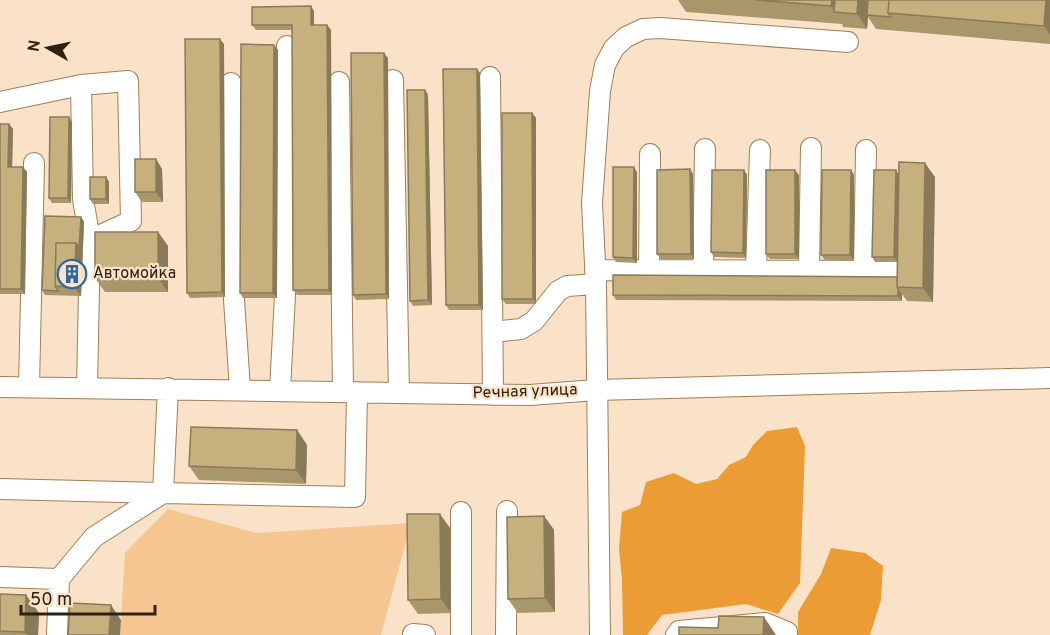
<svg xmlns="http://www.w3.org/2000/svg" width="1050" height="635" viewBox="0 0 1050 635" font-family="Overpass,sans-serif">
  <rect width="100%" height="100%" fill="#fae2c9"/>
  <path fill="#f5c592" d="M168,509L257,533L411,523L381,635H120L125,553Z"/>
  <path fill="#ec9c34" d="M797,427L805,446L800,583L778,614L746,604L662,615L647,635H623L622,580L619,549L622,512L640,505L646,482L674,473L696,484L717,479L729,465L746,457L753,445L767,431Z
    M831,548L865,553L883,566L881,600L870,635H798V612L821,574Z"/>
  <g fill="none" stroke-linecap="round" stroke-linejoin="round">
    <g stroke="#a27e56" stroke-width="22">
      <path id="minor" d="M490,77L493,395
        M393,80L399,393
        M339,82L343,391
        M231,83L234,300L240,389
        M81,85L128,81L131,221L90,240
        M0,102L81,85L83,199L90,240L87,388
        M595,270L894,271
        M703,270L705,149
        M756,270L760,150
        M809,270L811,148
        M649,271L650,154
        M864,271L866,150
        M493,332L521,329L534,321L558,291L567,286L596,284
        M0,387L530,395L596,390L1050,378
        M29,387L34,163
        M280,390L285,295L287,46
        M0,489L163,493L168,388
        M461,512V635
        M0,577L59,579
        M413,634L425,635
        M57,635L59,579L94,537L163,493L355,497L357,392
        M506,635L507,511
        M600,635L596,284L592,203L600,91L605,65L614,48L626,37L643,29L660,28L848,42
        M676,635L679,631L765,623L787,632V635"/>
    </g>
    <use href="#minor" stroke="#fff" stroke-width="20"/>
  </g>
  <path fill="#a9976c" d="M678,0H1050V44L876,29L868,17L867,29L843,27L842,24L686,12Z
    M314,11V25H327L331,30L332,295H297L293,290L292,30H256L252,25Z
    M224,44L225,297L190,298L187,293Z
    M274,45L278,50L277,298H243L240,293Z
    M388,58L389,299L356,300L353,295Z
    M480,73L483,310H449L446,305Z
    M425,90L428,95L432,305L413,306L410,301Z
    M532,113L536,118V304H506L502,299Z
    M69,117L72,122L71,203H52L49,198Z
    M0,124H9L13,129L12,167H23L27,172L25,294H0Z
    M156,159L162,169L163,202H142L135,192Z
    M690,169L693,174L694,259H661L657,254Z
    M744,170L747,175L746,258L714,257L711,252Z
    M851,170L854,175V260H825L821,255Z
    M637,172V263L616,262L613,257Z
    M899,174L935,177L933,302L907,301L902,294V301L616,300L613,295L897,277V262H875L872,257Z
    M799,175V259H770L766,254Z
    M106,177L109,182V204H93L90,199Z
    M81,217L84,222L81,296L45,295L42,290Z
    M158,232L168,246V292H105L95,278Z
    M297,430L307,445L306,484L199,480L189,466Z
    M544,516L554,530L555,612L518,613L508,599Z
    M450,528L451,613L418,614L408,600Z
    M0,594L26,595L39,613L38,635H0Z"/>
  <path fill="#8a7b58" d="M832,0H846L836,13L831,6Z
    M858,0H869L867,15L868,17L867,29L857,14Z
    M1046,0H1050V35L1044,26Z
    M311,6L314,11V30L311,25Z
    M327,25L331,30L332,295L329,290Z
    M220,39L224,44L225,297L222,292Z
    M274,45L278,50L277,298L273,293Z
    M384,53L388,58L389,299L386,294Z
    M477,69L480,73L483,310L479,305Z
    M425,90L428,95L432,305L428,300Z
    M532,113L536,118V304L533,299Z
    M69,117L72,122L71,203L68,198Z
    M9,124L13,129L12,172L8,167Z
    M156,159L162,169L163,202L156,192Z
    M925,163L935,177L933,302L923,288Z
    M23,167L27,172L25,294L21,289Z
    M634,167L637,172V263L633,258Z
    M690,169L693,174L694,259L691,254Z
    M744,170L747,175L746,258L743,253Z
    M795,170L799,175V259L795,254Z
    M851,170L854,175V260L850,255Z
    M896,170L899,175L897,262L894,257Z
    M106,177L109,182V204L106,199Z
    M81,217L84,222L81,296L74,287L76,243Z
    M158,232L168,246V292L158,278Z
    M898,289L902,294V301L898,296Z
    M297,430L307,445L306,484L296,470Z
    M440,514L450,528L451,613L441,599Z
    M544,516L554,530L555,612L545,598Z
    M26,595L39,613L38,635H28L25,632Z
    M111,605L121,620L120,635H109Z
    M764,617L776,635H763Z"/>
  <path fill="#c5b07e" stroke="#8a7b58" stroke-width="1.5" d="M757,0H832L831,6Z
    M835,0H858L857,14L834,12Z
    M868,0H889L888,13L891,17L867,15Z
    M889,0H1046L1044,26L888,13Z
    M311,6V25H327L329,290H293L292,25H252V7Z
    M185,39H220L222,292L187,293Z
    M241,44L274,45L273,293H240Z
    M351,53H384L386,294L353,295Z
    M443,69H477L479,305H446Z
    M407,90H425L428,300L410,301Z
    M502,113H532L533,299H502Z
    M50,117H69L68,198H49Z
    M0,124H9L8,167H23L21,289H0Z
    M135,159H156V192H135Z
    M899,162L925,163L923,288L897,287Z
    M613,167H634L633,258L613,257Z
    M690,169L691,254H657V170Z
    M712,170H744L743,253L711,252Z
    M766,170H795V254H766Z
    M822,170H851L850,255H821Z
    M874,170H896L894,257H872Z
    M90,177H106V199H90Z
    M45,216L81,217L79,248L76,243H56L55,286L58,291L42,290Z
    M95,232H158V278H95Z
    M56,243H76L74,287L55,286Z
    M613,275L897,277V287L898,289V296L613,295Z
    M191,427L297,430L296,470L189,466Z
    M407,514H440L441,599L408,600Z
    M544,516L545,598L508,599L507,517Z
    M0,594L26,595L25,632L0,631Z
    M70,603L111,605L109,635H68Z
    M719,616L764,617L763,635H679V627L718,628Z"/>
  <defs>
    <g id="building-ring" transform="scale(1.5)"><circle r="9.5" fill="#fae2c9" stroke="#2c69a0" stroke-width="1.5"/><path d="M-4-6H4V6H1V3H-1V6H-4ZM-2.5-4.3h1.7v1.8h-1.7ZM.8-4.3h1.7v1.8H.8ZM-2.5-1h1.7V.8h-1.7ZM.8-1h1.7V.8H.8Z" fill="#2c69a0"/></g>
  </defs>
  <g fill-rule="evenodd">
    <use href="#building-ring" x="72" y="274"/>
  </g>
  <g text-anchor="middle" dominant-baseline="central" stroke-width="4.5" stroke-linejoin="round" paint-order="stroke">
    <g font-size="16" fill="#2f2010" stroke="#fae2c9" text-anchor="start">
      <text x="93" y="274">Автомойка</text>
    </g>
    <g font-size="16" fill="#2f2010" stroke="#fae2c9">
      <text transform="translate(525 392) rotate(-2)">Речная улица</text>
    </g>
  </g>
  <g transform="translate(48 48) rotate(279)" stroke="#fae2c9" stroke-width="4.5" paint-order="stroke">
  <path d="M0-4.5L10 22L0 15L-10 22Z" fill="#2f2010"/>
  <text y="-9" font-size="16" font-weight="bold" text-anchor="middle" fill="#2f2010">N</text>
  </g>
  <path d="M21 605v9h134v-9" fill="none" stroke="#2f2010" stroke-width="3"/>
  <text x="30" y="605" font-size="18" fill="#2f2010" stroke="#fae2c9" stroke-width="4.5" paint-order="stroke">50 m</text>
</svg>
